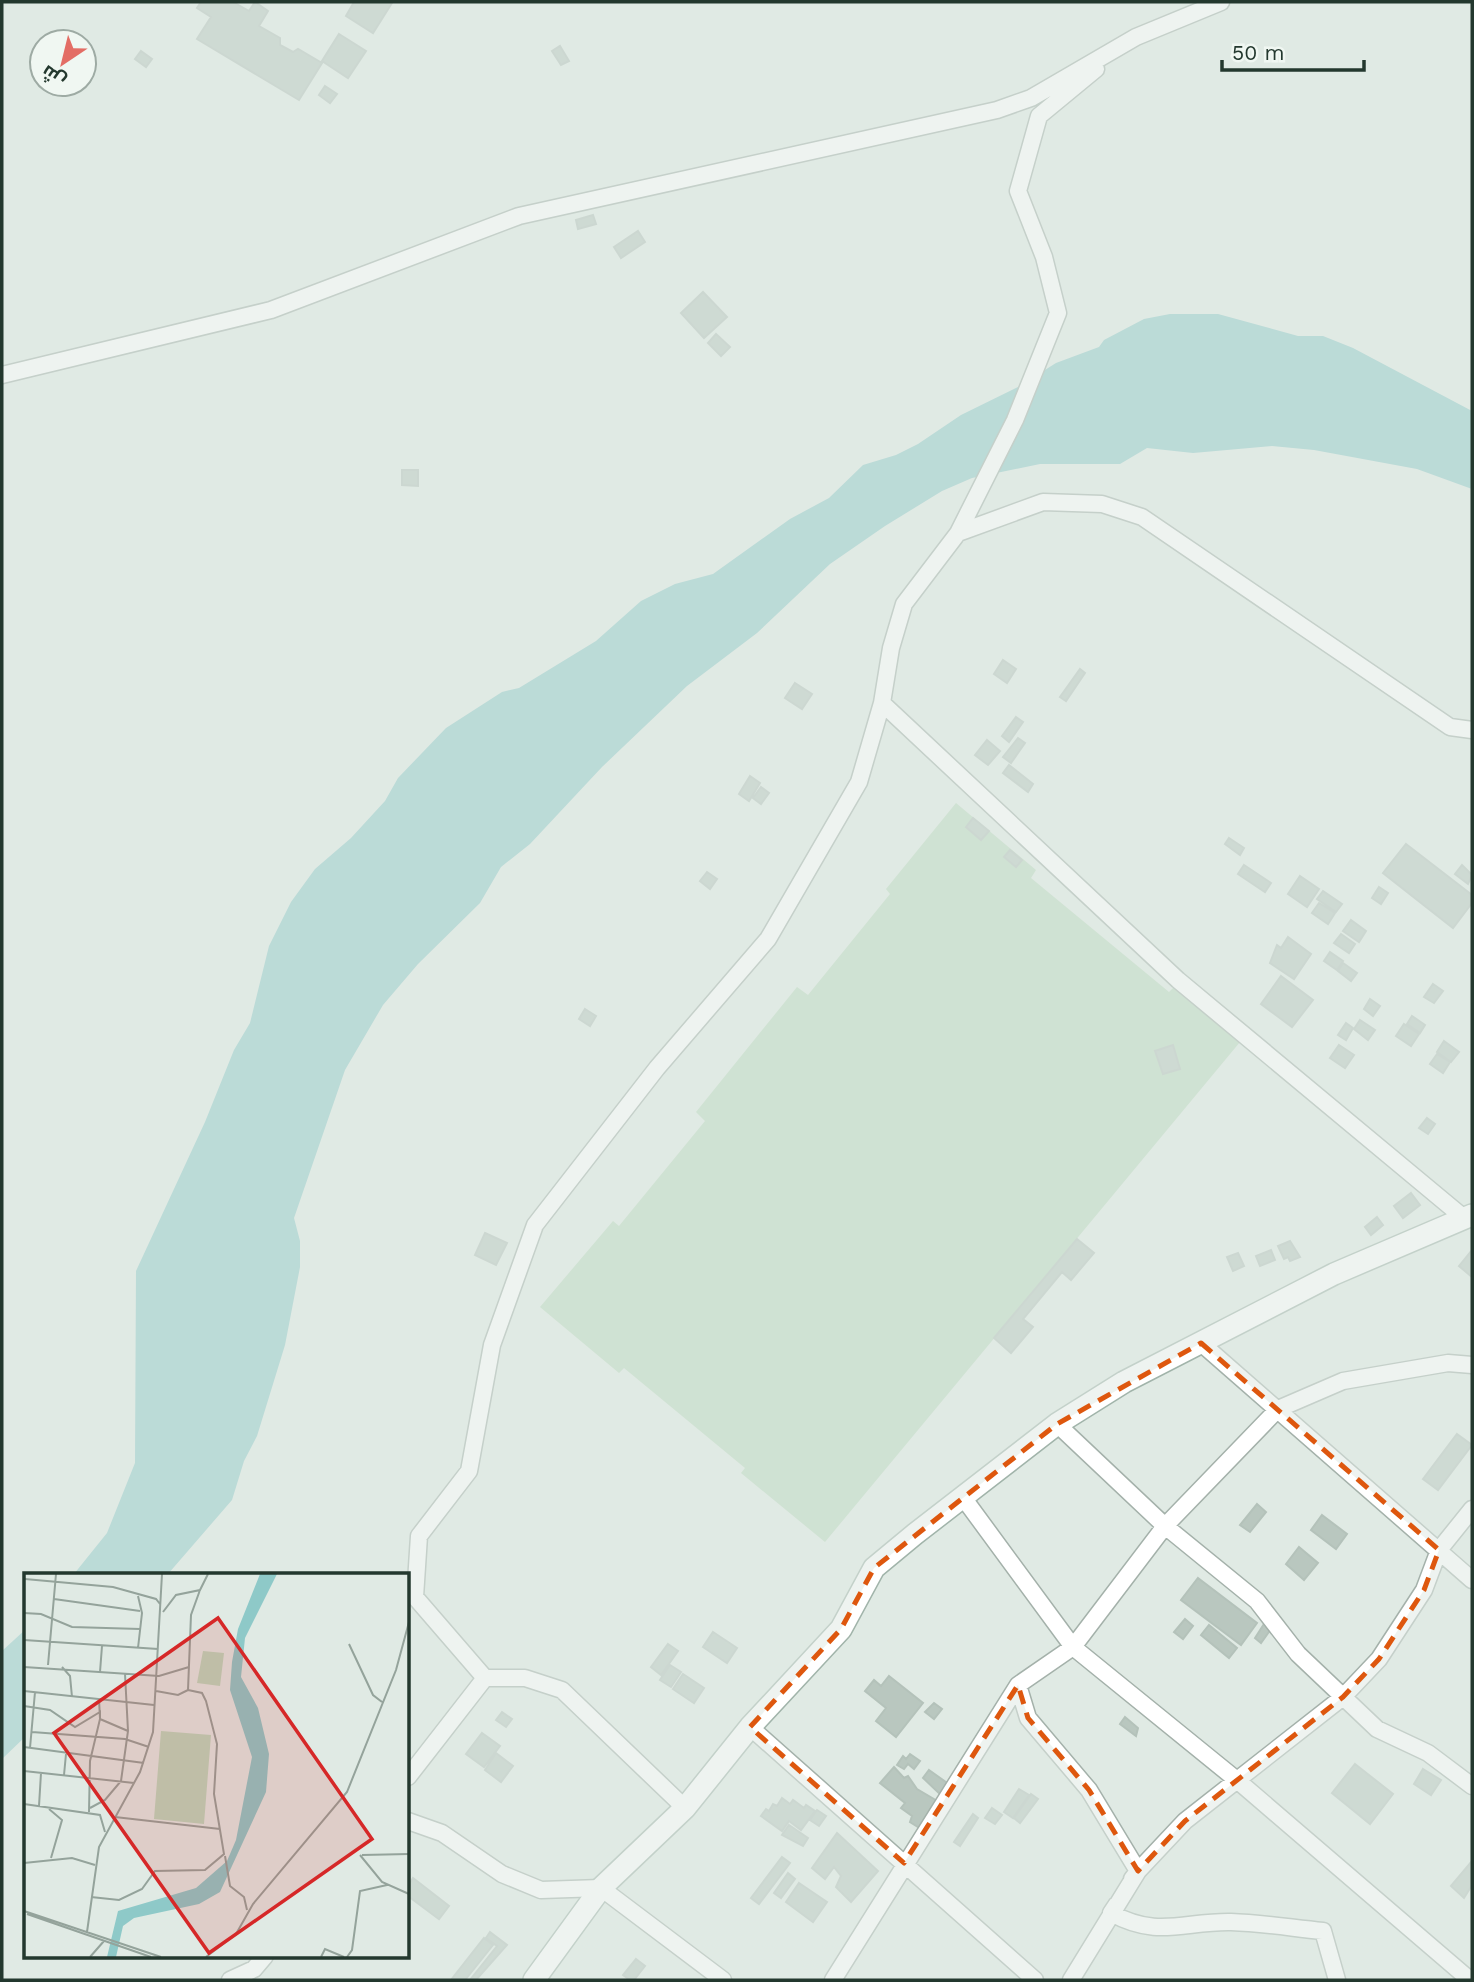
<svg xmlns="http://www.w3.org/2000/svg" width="1474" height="1982" viewBox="0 0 1474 1982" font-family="'Work Sans',Cairo,sans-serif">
  <rect width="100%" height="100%" fill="#e0eae4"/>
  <path fill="#bbd9be" d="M956,803L1036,870L1031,878L1169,992L1174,987L1240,1042L825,1542L741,1473L745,1468L624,1368L619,1373L540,1307L613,1221L619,1226L705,1121L696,1112L797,987L808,995L890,894L886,889Z"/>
  <path fill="#8ec9c8" d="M1170,314H1218L1298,336H1323L1353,348L1472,411V489L1417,469L1314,450L1272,446L1193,453L1147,448L1120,464H1040L972,478L942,491L885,526L830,564L757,633L687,686L602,767L530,844L501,867L480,903L418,964L383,1005L345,1070L294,1218L300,1241V1267L285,1345L257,1436L244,1461L232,1500L168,1574H74L107,1533L135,1463L136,1271L205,1122L234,1050L250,1023L269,946L291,902L315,869L351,838L385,801L398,778L446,728L502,692L519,688L596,641L641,601L675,584L713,574L790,519L829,498L863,465L896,455L918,444L961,415L1018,387L1056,363L1099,347L1104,340L1144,319Z
    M26,1629V1736L2,1759V1651Z"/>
  <path fill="#b9c7bf" stroke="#b4c2ba" stroke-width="2" d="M201,2H233L249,11L255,2L268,11L259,26L280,38V45L293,52L298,49L322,63L299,100L197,39L211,17L197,8Z
    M354,2H390L392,3L373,33L346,16Z
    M339,34L366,51L348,78L322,61Z
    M560,46L569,61L561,65L552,51Z
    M141,51L152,59L146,67L135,59Z
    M325,86L337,94L330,103L319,95Z
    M593,215L596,224L578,229L576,220Z
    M638,231L645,242L621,258L614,247Z
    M703,292L727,317L704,338L681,313Z
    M716,334L730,347L721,356L708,343Z
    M402,470H418V486L402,485Z
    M1003,660L1016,669L1007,683L994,674Z
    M1080,669L1085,673L1066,701L1060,697Z
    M795,683L812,694L802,709L785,698Z
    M1016,717L1023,722L1009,742L1002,736Z
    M1018,738L1025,743L1011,763L1003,757Z
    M987,740L1000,751L988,765L975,755Z
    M1009,765L1033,784L1028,792L1003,773Z
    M750,776L760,783L749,801L739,794Z
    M761,787L769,793L761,804L753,798Z
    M973,818L989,831L981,840L966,827Z
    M1229,838L1244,848L1240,855L1225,844Z
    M1406,844L1472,895V903L1453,928L1383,873Z
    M1010,850L1022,860L1016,867L1004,857Z
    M1244,865L1271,883L1265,892L1238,874Z
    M1462,865L1472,875L1468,884L1455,874Z
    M707,872L717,879L710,889L700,881Z
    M1300,876L1319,889L1307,907L1288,894Z
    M1379,887L1388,893L1381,904L1372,898Z
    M1323,891L1342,904L1336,912L1317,899Z
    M1319,903L1335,913L1328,924L1312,913Z
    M1351,920L1366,931L1359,942L1343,931Z
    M1341,934L1355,944L1349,953L1334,943Z
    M1288,937L1311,954L1294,979L1270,963L1277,945L1281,948Z
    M1330,952L1343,961L1337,970L1324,961Z
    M1343,963L1357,973L1351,981L1338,971Z
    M1281,976L1313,1000L1292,1027L1261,1004Z
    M1433,984L1443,991L1434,1003L1424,997Z
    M1370,999L1380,1006L1373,1016L1364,1009Z
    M585,1009L596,1016L590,1026L579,1019Z
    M1412,1016L1425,1025L1420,1033L1407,1024Z
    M1360,1020L1375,1030L1368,1040L1354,1029Z
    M1346,1023L1353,1028L1346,1040L1338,1035Z
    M1404,1024L1419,1034L1411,1046L1396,1036Z
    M1444,1041L1459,1052L1451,1062L1437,1052Z
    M1173,1045L1180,1069L1163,1074L1155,1051Z
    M1339,1045L1354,1055L1345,1068L1330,1058Z
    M1437,1054L1450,1062L1443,1073L1430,1064Z
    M1427,1118L1435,1124L1428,1134L1419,1128Z
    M1411,1193L1420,1205L1403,1218L1394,1206Z
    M1377,1217L1383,1225L1371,1235L1365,1227Z
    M485,1233L507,1243L496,1265L475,1255Z
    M1077,1239L1094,1253L1071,1280L1062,1272L1023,1319L1033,1327L1011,1353L994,1338Z
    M1290,1241L1300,1257L1290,1261L1288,1257L1284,1259L1278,1246Z
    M1271,1250L1275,1260L1260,1266L1256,1256Z
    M1472,1250V1277L1459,1266Z
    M1238,1253L1244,1266L1233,1271L1227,1257Z
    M1457,1434L1472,1445L1438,1490L1423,1479Z
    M1257,1504L1266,1512L1250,1532L1240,1525Z
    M1322,1515L1347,1534L1336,1549L1311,1530Z
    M1299,1547L1318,1563L1304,1580L1286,1564Z
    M1198,1578L1257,1623L1241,1645L1181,1600Z
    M1185,1619L1193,1626L1183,1639L1174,1632Z
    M1264,1624L1271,1629L1261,1643L1255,1638Z
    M1209,1625L1237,1648L1229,1658L1201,1635Z
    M713,1632L737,1648L727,1663L703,1647Z
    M668,1644L678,1651L661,1675L651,1667Z
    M670,1665L681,1672L671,1687L660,1680Z
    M683,1674L704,1688L694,1703L673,1689Z
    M889,1676L923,1703L896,1737L876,1721L886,1708L865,1691L874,1680L881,1686Z
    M934,1703L942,1709L934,1719L925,1712Z
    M502,1712L512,1719L506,1727L496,1720Z
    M1125,1717L1138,1728L1136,1736L1120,1724Z
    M482,1733L500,1746L484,1767L466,1754Z
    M496,1753L513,1766L501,1782L485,1770Z
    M910,1754L920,1761L914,1769L908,1764L904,1769L897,1765L903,1756L906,1759Z
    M1355,1764L1393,1794L1370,1824L1332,1793Z
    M894,1767L904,1778L908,1776L917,1789L939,1802L921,1829L910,1822L912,1816L901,1808L905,1803L880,1783Z
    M1423,1769L1441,1780L1431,1795L1414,1784Z
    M929,1770L950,1785L942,1796L923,1778Z
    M1019,1789L1029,1795L1013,1818L1004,1812Z
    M1031,1794L1038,1799L1020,1823L1014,1818Z
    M782,1798L790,1804L793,1800L804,1808L806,1805L815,1811L801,1830L789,1821L782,1831L761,1816L766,1809L769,1811L773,1804L777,1806Z
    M992,1808L1002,1815L995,1824L985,1818Z
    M817,1810L826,1816L819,1826L810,1820Z
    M973,1814L978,1818L960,1846L954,1842Z
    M789,1825L808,1838L803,1846L782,1835Z
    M837,1833L878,1871L851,1902L836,1887L841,1876L834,1867L825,1879L812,1868Z
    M782,1857L790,1863L759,1904L751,1898Z
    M1472,1861V1885L1464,1898L1451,1886Z
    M788,1873L795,1879L781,1898L774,1893Z
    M413,1878L449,1906L439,1919L408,1896V1886Z
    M799,1883L827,1902L813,1922L786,1902Z
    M490,1932L507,1945L476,1980H470L497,1946L486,1938Z
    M484,1938L493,1945L465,1980H451Z
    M636,1959L645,1966L634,1980H630L623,1975Z"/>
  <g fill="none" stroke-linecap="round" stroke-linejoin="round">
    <g stroke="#a4b1aa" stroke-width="19">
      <path id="street" d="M2,375L271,310L519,216L997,110L1031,98L1136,37L1221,2
        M958,533L1015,420L1058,313L1044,257L1018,191L1039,116L1096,69
        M882,703L1178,980L1464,1218
        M1201,1343L1472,1580
        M1057,1424L1165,1526L1257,1601L1298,1654L1377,1729L1428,1753L1472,1786
        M962,1496L1073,1647L1238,1781L1470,1980
        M485,1678L415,1597L419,1536L469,1471L492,1345L535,1225L657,1068L768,939L859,782L882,703L891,648L904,604L958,533L1043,502L1102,504L1142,517L1450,727L1472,730
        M1018,1685L1028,1718L1089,1790L1138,1871L1132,1879
        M750,1727L1035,1980
        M408,1777L485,1678H525L562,1690L685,1808
        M408,1821L442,1833L502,1874L541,1890L601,1888L723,1980
        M1117,1904L1111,1913C1158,1939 1184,1921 1231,1922C1262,1923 1292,1928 1323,1931L1337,1980
        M230,1980L254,1969L265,1956
        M833,1980L1018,1685L1073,1647L1165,1526L1278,1409L1343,1381L1448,1363L1472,1365
        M1071,1980L1138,1871L1185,1821L1343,1697L1379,1659L1424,1590L1439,1550L1472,1509"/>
    </g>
    <g stroke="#a1b4aa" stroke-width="24">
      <path id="secondary" d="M534,1980L601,1888L685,1808L750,1727L841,1629L874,1568L915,1534L1057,1424L1124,1382L1334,1274L1472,1215"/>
    </g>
    <use href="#street" stroke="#fff" stroke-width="16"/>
    <use href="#secondary" stroke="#fff" stroke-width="21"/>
  </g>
  <path d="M0 0H1474V1982H0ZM1201,1343L1439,1550L1424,1590L1379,1659L1343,1697L1185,1821L1138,1871L1089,1790L1028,1718L1018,1685L904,1863L750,1727L841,1629L874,1568L1057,1424Z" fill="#e0eae4" fill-opacity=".55" fill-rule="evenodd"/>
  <path fill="none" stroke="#de570e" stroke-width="5" stroke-dasharray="14 9" stroke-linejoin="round" d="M1201,1343L1439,1550L1424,1590L1379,1659L1343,1697L1185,1821L1138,1871L1089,1790L1028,1718L1018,1685L904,1863L750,1727L841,1629L874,1568L1057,1424Z"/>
  <g transform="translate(24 1573)">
    <rect width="385" height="385" fill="#e0eae4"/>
    <path d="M179,78L200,80L196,113L173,110ZM137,158L187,162L180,251L130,246Z" fill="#bbd9be"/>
    <path d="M236,1H253L221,65L217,104L234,135L245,181L242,219L196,319L175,331L110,345L99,353L92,384H83L94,338L172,315L203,288L212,267L228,184L206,117L208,89L214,56Z" fill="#8ec9c8"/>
    <path fill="none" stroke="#94a39b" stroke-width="2" d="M1,6L89,14L132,26L136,31M30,26L116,38M139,39L152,22L176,17L184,1M0,40L17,41L48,54L116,56M0,67L134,76M325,71L349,122L358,129M114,75L118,40L114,23M24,92L32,1M0,94L135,103L165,94M38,94L46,103L48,124M76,99L78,73M0,118L130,132M132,118L154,122L164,117L167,42L176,17M0,133L26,137L51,154L76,139V146L104,158M8,159L101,166L125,174M0,174L120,190M6,175L11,119M0,198L110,210M40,202L42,181M385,229V270M0,231L76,242L81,259M15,233L17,200M66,235L81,227L97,208L104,158L101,101M25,236L38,247L27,285M65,239L66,188L76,146L75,126M91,244L196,256M336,282L358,309L385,321M338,282L385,281M201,283L206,313L220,324L223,337M0,290L48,285L71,292M67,324L95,327L118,316L131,298L181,297L200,281L190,221L193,171L182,128L178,120L164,117M0,338L137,384M3,341L127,384M63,359L75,274L116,199L129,159L138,1M66,384L80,368M182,384L212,361L229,331L323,219L372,97L385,49M297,384L301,376L320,384M323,384L328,377L336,318L363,312"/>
    <path fill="#d62828" fill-opacity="0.15" stroke="#d62828" stroke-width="3.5" d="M194,45L348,266L185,380L30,160Z"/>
    <rect width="385" height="385" fill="none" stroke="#23382e" stroke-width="3.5"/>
  </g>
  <rect width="1474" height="1982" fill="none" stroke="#23382e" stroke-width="7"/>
  <g transform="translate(63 63) rotate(215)"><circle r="33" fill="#f0f7f2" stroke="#9eaba4" stroke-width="2"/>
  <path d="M0-5L12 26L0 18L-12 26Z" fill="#e36d65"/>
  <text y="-10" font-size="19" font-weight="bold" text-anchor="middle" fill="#23382e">ش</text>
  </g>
  <path d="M1222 60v10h142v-10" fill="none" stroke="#23382e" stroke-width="3.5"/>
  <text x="1232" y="60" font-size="21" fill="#23382e" stroke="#f0f7f2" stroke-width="5" paint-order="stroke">50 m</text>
</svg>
